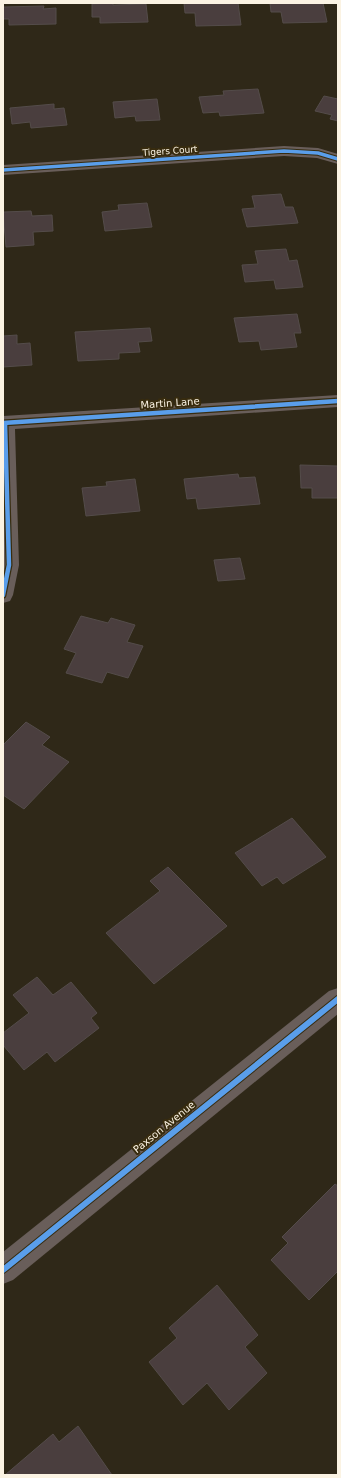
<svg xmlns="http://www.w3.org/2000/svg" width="341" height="1478" viewBox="0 0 341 1478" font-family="'DejaVu Sans',sans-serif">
  <rect width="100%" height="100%" fill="#2f2818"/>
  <path fill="#4a3e3e" stroke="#544c4a" d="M113,3V5L146,4L148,22L100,23V17H92V4Z
    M184,3H238L241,25L196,26L195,13H185Z
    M270,3H323L327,22L283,23L281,12H271Z
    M44,6L43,9L56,8V24L9,25V19H3V7Z
    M258,89L264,113L220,116L219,112L203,113L199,97L224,95L223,91Z
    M324,96L338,99V121L330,119L332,115L315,111Z
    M157,99L160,120L136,121L135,116L115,118L113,102Z
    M54,104V109L64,108L67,125L31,128L30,122L12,124L10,108Z
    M281,194L285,207H293L298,223L247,227L242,209L255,208L252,196Z
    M147,203L152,227L105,231L102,212L119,210L118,205Z
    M31,211L32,216L52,215L53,231L33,232L34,245L6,247L3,212Z
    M286,249L289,261L297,260L303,287L276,289L274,280L245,282L242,265L258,264L255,251Z
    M297,314L301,333H294L297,347L261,350L259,341L239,342L234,318Z
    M150,328L152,341L138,342L140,352L119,353V359L78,361L75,332Z
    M17,335V344L30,343L32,365L3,367V336Z
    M300,465L338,466V498H312V488H301Z
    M238,474L239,478L255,477L260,504L198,509L196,498L187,499L184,479Z
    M135,479L140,511L86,516L82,488L107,486L106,482Z
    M240,558L245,579L218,581L214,560Z
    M81,616L108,623L111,618L135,625L127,642L143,646L128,678L107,672L102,683L66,673L76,653L64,649Z
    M26,722L50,737L42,745L69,762L24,809L3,795V745Z
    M292,818L326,857L283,884L277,877L262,886L235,853Z
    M168,867L227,926L154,984L106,933L160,891L150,881Z
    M37,977L53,995L71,982L97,1013L91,1018L99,1028L55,1062L47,1052L24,1070L3,1045V1033L29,1013L13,995Z
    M335,1184L338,1186V1271L309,1300L271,1260L288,1243L282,1237Z
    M217,1285L258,1335L245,1347L267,1373L229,1410L207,1383L183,1405L149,1362L177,1338L169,1328Z
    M78,1426L112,1475H5L53,1434L59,1442Z"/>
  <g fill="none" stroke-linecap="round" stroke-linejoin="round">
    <path fill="#695e5a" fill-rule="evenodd" d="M284,146L318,148L338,154V164L317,158L284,156L3,175V165Z
      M338,395V407L15,429L19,565L13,595L10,601L3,603V416Z"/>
    <path fill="#695e5a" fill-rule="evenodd" d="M338,988V1014L13,1280L3,1284V1252L329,991Z"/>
    <g stroke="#382c0f" stroke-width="5.5">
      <path id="cycleway-far2" d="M3,170L284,151L318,153L338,159"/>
    </g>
    <g stroke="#382c0f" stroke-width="7">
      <path id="cycleway-far1" d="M3,423L338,401
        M3,595L9,565L5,423"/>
    </g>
    <g stroke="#382c0f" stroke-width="8">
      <path id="cycleway" d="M3,1270L338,999"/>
    </g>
    <use href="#cycleway-far2" stroke="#5a9eea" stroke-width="3.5"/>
    <use href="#cycleway-far1" stroke="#5a9eea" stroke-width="4.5"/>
    <use href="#cycleway" stroke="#5a9eea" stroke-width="6"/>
  </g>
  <g text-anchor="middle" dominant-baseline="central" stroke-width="4" stroke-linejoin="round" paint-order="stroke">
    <g font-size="9" fill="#fbf3e3" stroke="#382c0f">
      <text transform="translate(170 151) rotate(-4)">Tigers Court</text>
    </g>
    <g font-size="10" fill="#fbf3e3" stroke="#382c0f">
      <text transform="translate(170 403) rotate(-4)">Martin Lane</text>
      <text transform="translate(164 1127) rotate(-39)">Paxson Avenue</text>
    </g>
  </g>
  <rect width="341" height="1478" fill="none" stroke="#fbf3e3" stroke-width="8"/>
</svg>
